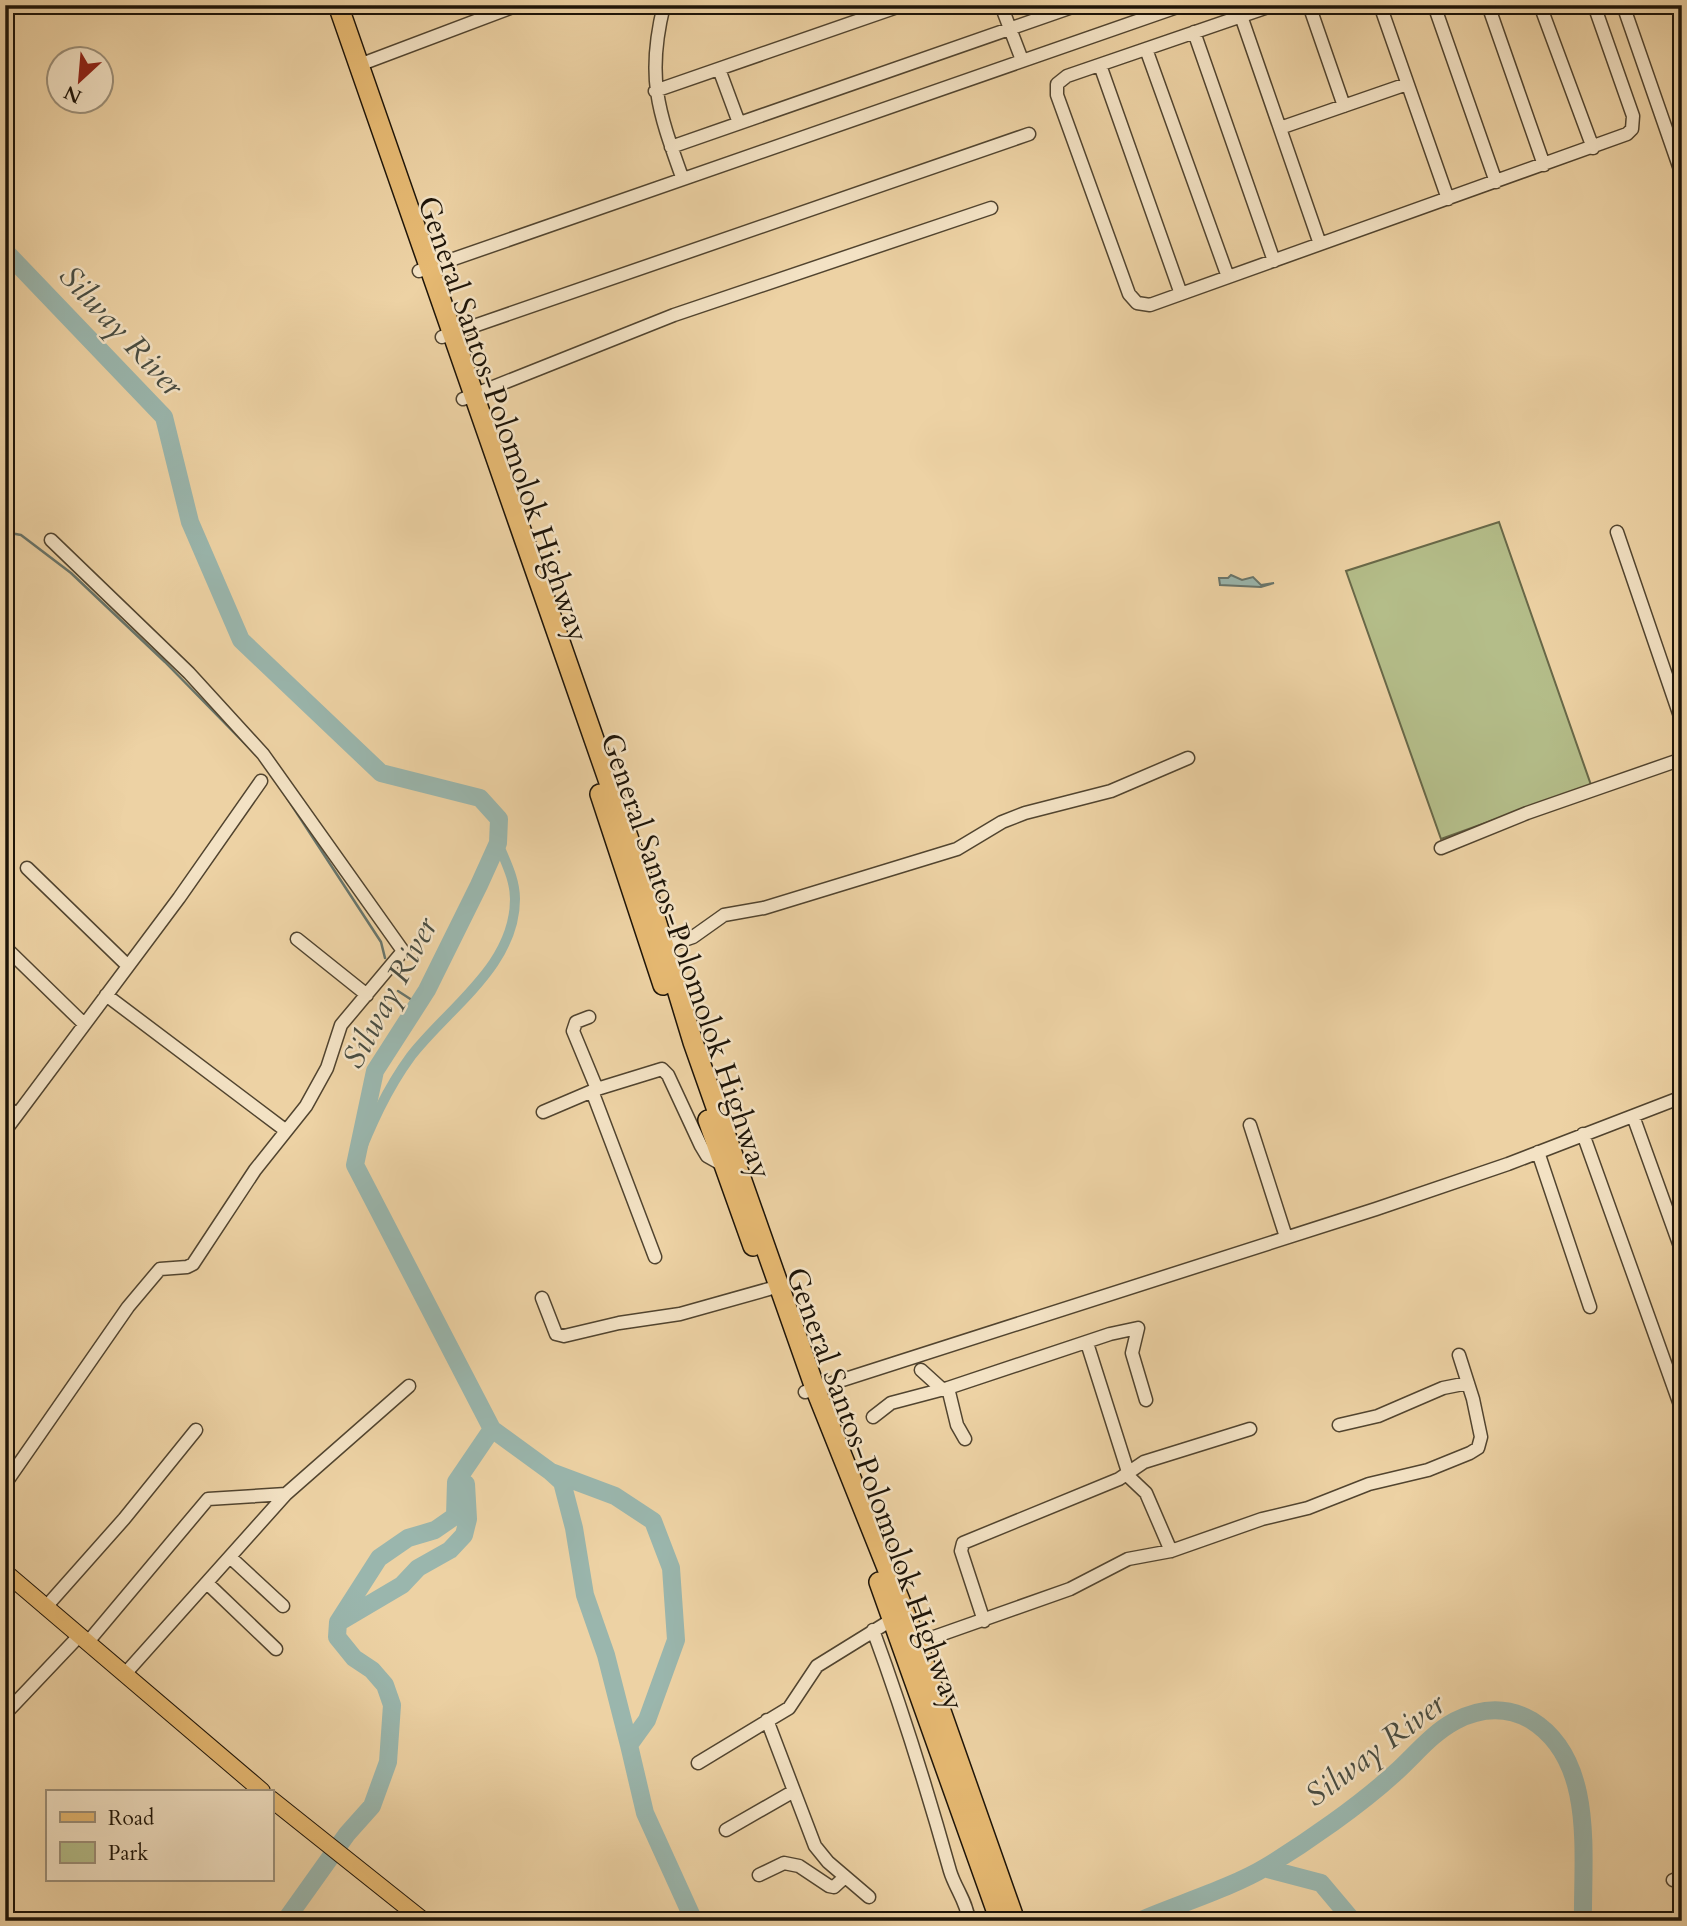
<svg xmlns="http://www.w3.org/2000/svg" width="1687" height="1926" viewBox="0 0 1687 1926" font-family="Cardo,serif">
  <rect width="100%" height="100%" fill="#edd2a4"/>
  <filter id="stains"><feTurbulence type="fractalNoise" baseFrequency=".00286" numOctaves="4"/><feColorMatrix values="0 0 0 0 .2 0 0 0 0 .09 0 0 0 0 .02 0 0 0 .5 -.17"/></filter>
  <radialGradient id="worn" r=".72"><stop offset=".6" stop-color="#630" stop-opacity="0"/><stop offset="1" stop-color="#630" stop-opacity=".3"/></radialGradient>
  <path fill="#b4bd89" stroke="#686848" stroke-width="2" d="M1499,522L1591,785L1441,839L1346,571Z"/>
  <path fill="#9ab6ad" stroke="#68756b" stroke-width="2" d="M1231,575L1242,580L1253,577L1261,585L1274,583L1261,587L1220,585L1219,578H1228Z"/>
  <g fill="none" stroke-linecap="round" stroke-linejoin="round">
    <path stroke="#68756b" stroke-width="2.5" d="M5,532L21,535L71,573L165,662L254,753
      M287,798L381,942L385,958
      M398,991L418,1004"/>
    <path stroke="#9ab6ad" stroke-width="10" d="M355,1165C370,1127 386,1090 411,1056C448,1008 515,966 515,899C515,879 505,861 498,843"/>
    <path stroke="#9ab6ad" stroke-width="18" d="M5,251L164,417L190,522L241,640L381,773L480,798L499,819L498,843L479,885L427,990L375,1071L355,1165L492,1429L551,1472L615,1496L653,1521L671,1568L676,1640L647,1720L629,1745L645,1813L694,1921
      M551,1472L562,1482L574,1528L585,1595L606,1655L629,1745
      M341,1621L402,1585L418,1568L450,1550L464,1535L468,1519L466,1484
      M1264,1868L1321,1883L1353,1921
      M285,1921L347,1834L372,1806L388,1762L392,1705L385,1685L372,1670L354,1658L337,1637L338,1622L379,1558L408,1538L435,1530L455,1516L456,1482L492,1429
      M1139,1921C1178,1904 1231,1888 1266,1867C1307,1842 1360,1805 1395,1773C1415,1755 1431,1734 1455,1721C1480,1708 1506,1706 1531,1720C1596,1760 1582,1855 1583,1921"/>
    <g stroke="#51442f" stroke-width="15">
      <path id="minor" d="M664,5C646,77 658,110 682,177
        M1001,5L1022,60
        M1274,5L1067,76L1057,84V95L1129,294L1137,303L1150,305L1627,134L1632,129L1633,116L1594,5
        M1309,5L1344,106
        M1380,5L1448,199
        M1434,5L1496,182
        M1488,5L1544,165
        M1540,5L1593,148
        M1623,5L1682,175
        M1241,16L1320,244
        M1194,32L1274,261
        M1146,49L1228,277
        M359,65L518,5
        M1100,65L1181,294
        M719,69L739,123
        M655,91L903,5
        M1280,128L1407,84
        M671,147L1078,5
        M419,271L1183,5
        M442,337L1029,134
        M463,399L674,315L991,208
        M1617,532L1682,722
        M1441,848L1527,813L1682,759
        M27,868L128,966
        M297,939L367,995
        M5,947L83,1023
        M664,947L693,937L724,915L764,908L957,849L1002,822L1025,813L1111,791L1188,758
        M106,995L285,1130
        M589,1017L576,1022L573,1031L597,1089
        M592,1091L655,1257
        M5,1104L16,1115
        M543,1112L597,1089L662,1069L668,1075L701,1146L707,1156L723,1165
        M1633,1116L1682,1252
        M1250,1125L1286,1237
        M5,1131L179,898L261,781
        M1583,1134L1679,1402
        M1538,1152L1590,1307
        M542,1298L556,1334L564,1336L619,1323L680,1314L769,1289
        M1087,1343L1128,1472
        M921,1370L943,1390
        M805,1392L1376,1209L1508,1164L1682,1097
        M873,1417L891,1403L948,1388
        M1339,1425L1378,1416L1443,1388L1468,1383
        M965,1439L957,1425L948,1388L1110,1334L1138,1328L1132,1353L1146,1400
        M1127,1475L1146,1493L1171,1551
        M5,1484L128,1307L160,1269L187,1267L193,1264L255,1170L306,1106L327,1068L341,1025L403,951L263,754L189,673L51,540
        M230,1557L283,1606
        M207,1583L276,1649
        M45,1608L124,1519L196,1430
        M984,1621L961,1551L963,1543L1119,1479L1144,1462L1250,1429
        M873,1630C902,1709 927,1789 950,1871C955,1888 967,1902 969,1921
        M87,1643L208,1499L286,1494
        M917,1643L1070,1589L1128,1559L1171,1551L1262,1519L1308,1508L1369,1484L1428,1470L1470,1453L1478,1448L1481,1437L1473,1399L1459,1355
        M124,1675L286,1494L409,1386
        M5,1714L79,1636
        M767,1720L815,1846L828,1862L869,1897
        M698,1763L789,1708L817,1666L893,1619
        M726,1830L794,1791
        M759,1875L784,1863L799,1866L829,1886L834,1887L845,1877
        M1673,1880L1682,1878"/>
    </g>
    <g stroke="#1d1408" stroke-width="18">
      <path id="major" d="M5,1572L262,1791
        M271,1799L424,1921"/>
    </g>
    <g stroke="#1d1408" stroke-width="22">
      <path id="highway" d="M338,5L648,894L693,1042L815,1388L917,1643L1015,1921
        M600,794L663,985
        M708,1120L753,1246
        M879,1582L1000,1921"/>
    </g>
    <use href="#minor" stroke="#f3e2c4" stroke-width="12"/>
    <use href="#major" stroke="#e6b972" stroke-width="16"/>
    <use href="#highway" stroke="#e6b972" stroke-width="19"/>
  </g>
  <g text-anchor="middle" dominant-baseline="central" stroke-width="5" stroke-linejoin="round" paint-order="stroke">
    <g font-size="30" fill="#1d1408" stroke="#f3e2c4">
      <text transform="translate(503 419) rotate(71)">General Santos-Polomolok Highway</text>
      <text transform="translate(686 956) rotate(71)">General Santos-Polomolok Highway</text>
      <text transform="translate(875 1489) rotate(70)">General Santos-Polomolok Highway</text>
    </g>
    <g font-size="32" font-style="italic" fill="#494d42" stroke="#f3e2c4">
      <text transform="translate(121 331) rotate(47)">Silway River</text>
      <text transform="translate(390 993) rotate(-62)">Silway River</text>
      <text transform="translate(1375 1750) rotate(-37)">Silway River</text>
    </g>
  </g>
  <rect width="1687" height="1926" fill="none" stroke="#edd2a4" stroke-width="28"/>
  <rect x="7" y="7" width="1673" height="1912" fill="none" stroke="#1d1408" stroke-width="3.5"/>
  <rect x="14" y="14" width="1659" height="1898" fill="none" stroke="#1d1408" stroke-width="2"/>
  <rect x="46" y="1790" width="228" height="91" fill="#f3e2c4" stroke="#9d9079" stroke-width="2"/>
  <rect x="60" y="1812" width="35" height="10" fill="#e6b972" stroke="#9d9079" stroke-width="2"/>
  <text x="108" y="1825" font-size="21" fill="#1d1408">Road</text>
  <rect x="60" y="1842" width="35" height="21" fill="#b4bd89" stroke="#9d9079" stroke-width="2"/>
  <text x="108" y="1860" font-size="21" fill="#1d1408">Park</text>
  <g transform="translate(80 80) rotate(206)"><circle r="33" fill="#f3e2c4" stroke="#9d9079" stroke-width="2"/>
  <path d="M0-5L12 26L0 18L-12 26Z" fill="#8f2418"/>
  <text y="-10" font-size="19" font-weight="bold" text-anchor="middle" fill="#1d1408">N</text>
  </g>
  <rect width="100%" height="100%" filter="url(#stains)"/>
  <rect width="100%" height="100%" fill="url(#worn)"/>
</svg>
